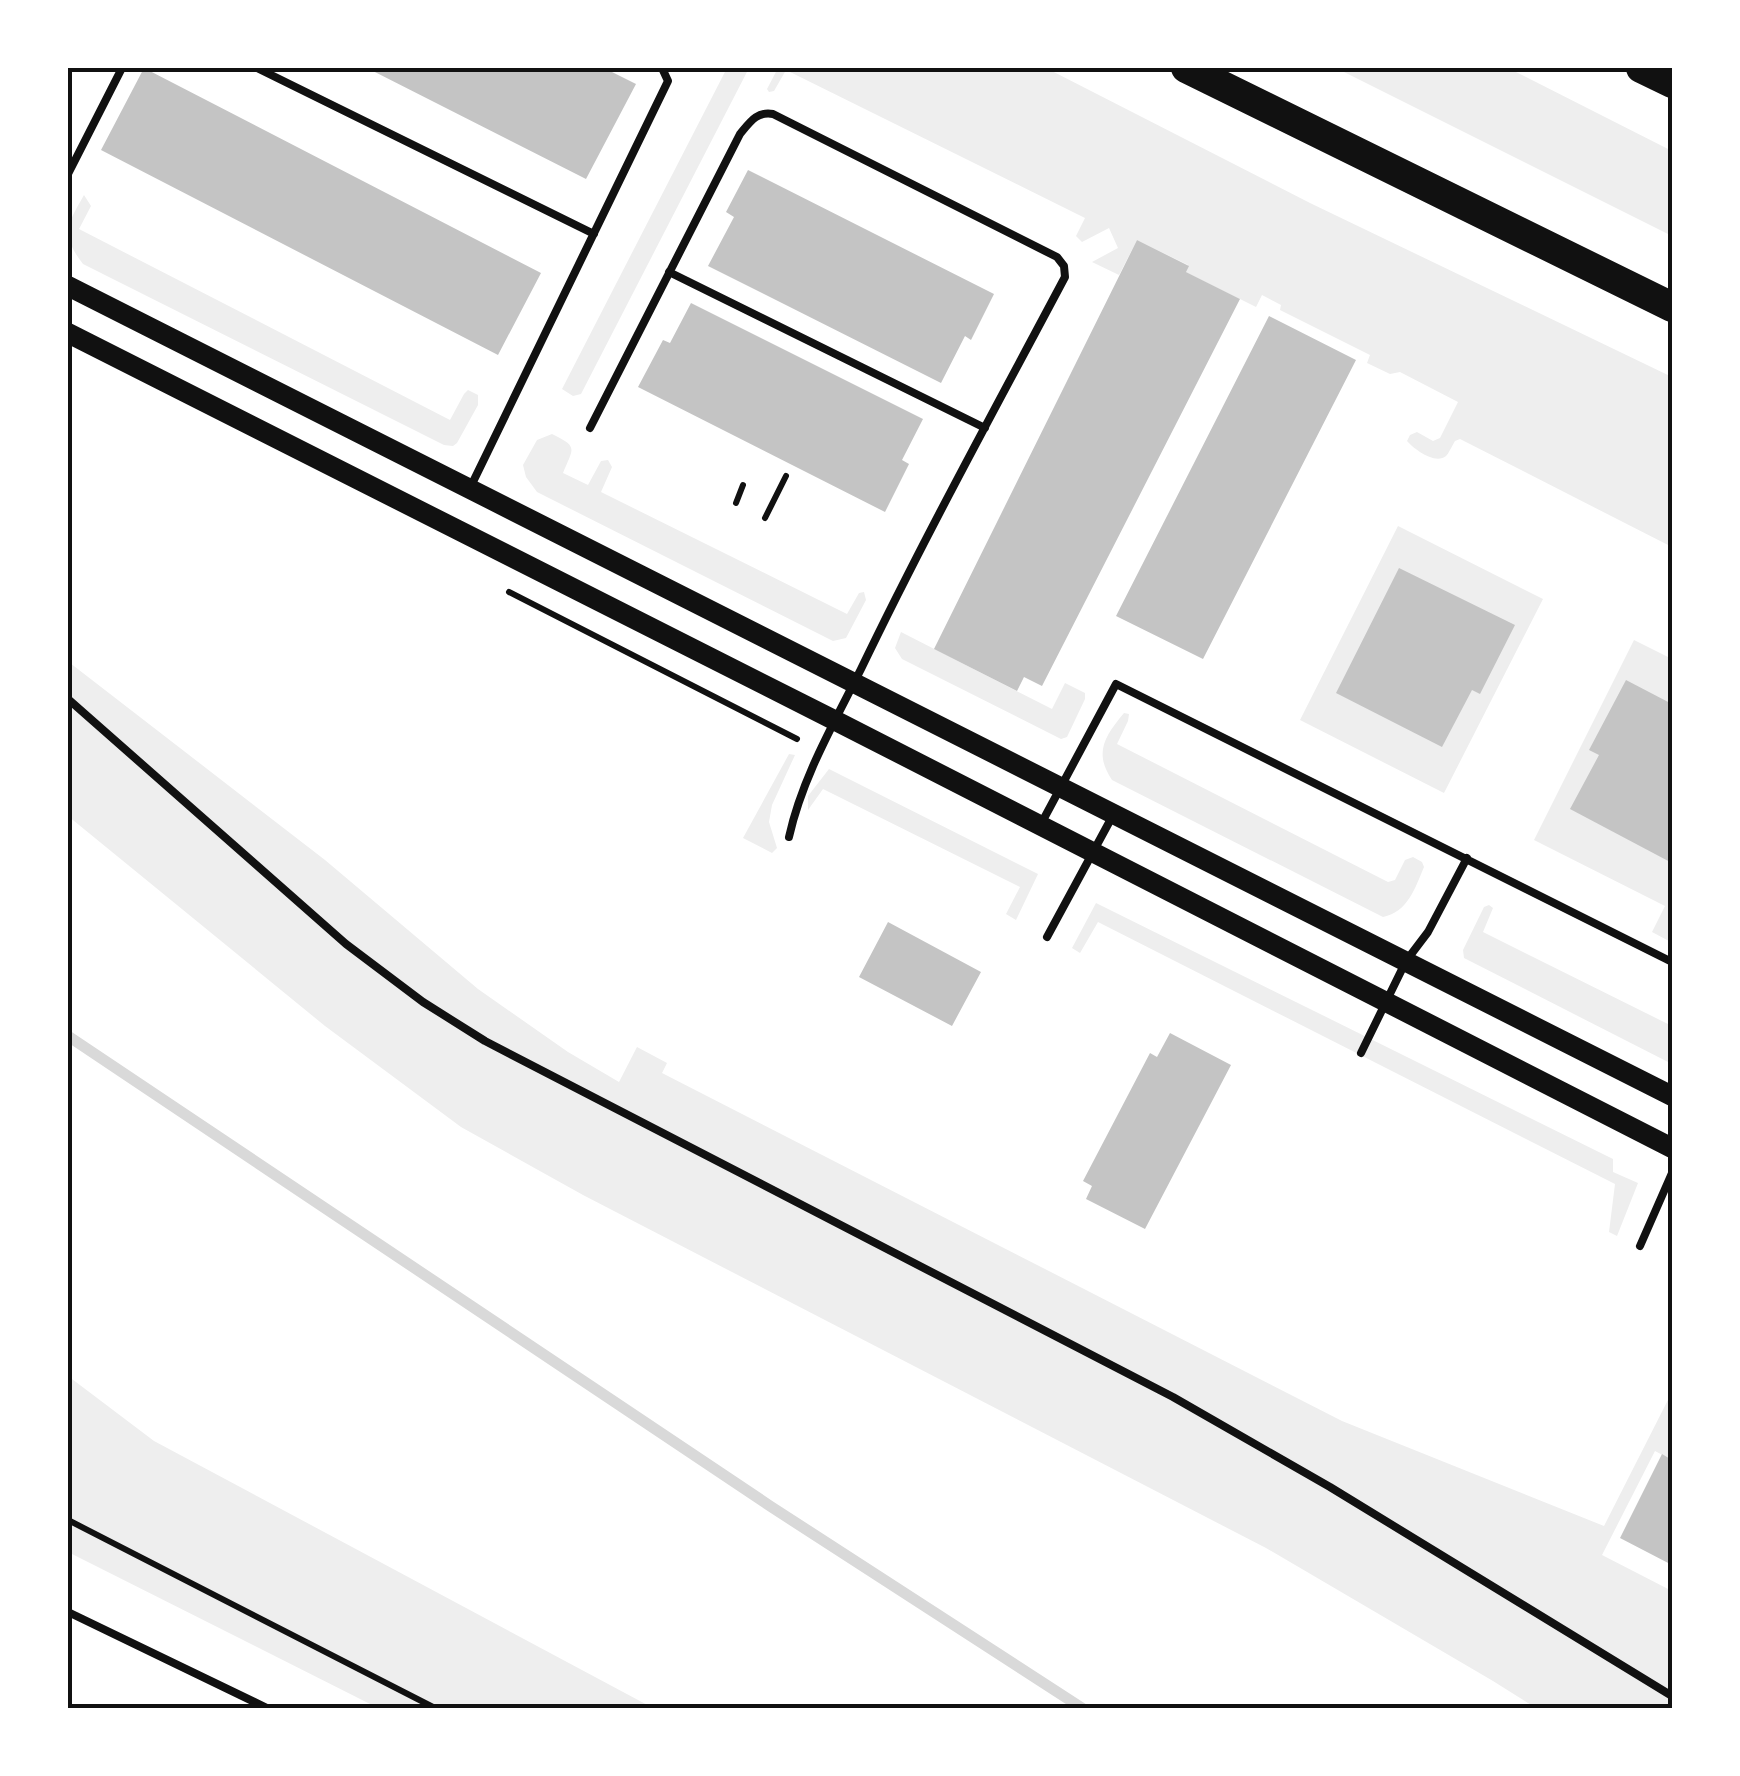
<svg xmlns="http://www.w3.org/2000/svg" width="1740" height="1776" viewBox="0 0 1740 1776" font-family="Cabin,sans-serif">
  <rect width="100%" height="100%" fill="#fff"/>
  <path fill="#eee" d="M727,68H749L581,394L573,396L562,389Z
    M778,68H1046L1310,203L1672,377V547L1460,439L1455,441C1454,442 1448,455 1446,456C1435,465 1414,449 1407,441L1410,435L1417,432L1433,441L1440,438L1458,402L1400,372L1390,374L1367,363L1370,355L1280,310L1281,305L1262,295L1256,307L1186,272L1188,265L1137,240L1119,275L1092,262L1118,248L1109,228L1082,242L1076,236L1085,218L786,70L774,91L769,92L767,89Z
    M1336,68H1508L1672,151V236Z
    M84,195L91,206L79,229L450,420L464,394L468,390L478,395V405L457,443L453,446L444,445L83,264C60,234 67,225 84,195Z
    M552,434C579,447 573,448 563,473L588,485L601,461L608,460L612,467L601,492L847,614L859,593L864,592L866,600L846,638L833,641L537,492L526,477L523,465L537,440Z
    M1398,526L1543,599L1444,793L1300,720Z
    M901,632L1052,709L1065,683L1085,693V699L1067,737L1061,739L902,659L895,648Z
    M1634,640L1672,659V933L1669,941L1652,932L1665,906L1534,840Z
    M70,663L325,860L478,989L568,1052L619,1082L637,1047L667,1063L662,1073L1342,1421L1604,1526L1672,1392V1460L1655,1451L1602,1555L1672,1591V1708H1536L1493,1681L1266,1548L583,1195L461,1127L325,1026L68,816V665Z
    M1124,713L1129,714L1128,721L1117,744L1388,882L1395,880L1405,860L1413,857L1422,862L1424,867C1415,888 1408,912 1383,917L1112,780C1094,753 1104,737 1124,713Z
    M789,754L795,755L772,805L769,822L777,848L772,853L743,838Z
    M829,769L1038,874L1016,920L1006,914L1020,887L823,789L808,810V796Z
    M1096,903L1613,1159V1172L1638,1183L1617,1236L1609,1232L1615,1184L1098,922L1080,953L1072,948Z
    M1489,905L1493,908L1483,932L1672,1026V1064L1464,958L1463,950L1484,907Z
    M68,1376L154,1441L653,1708H378L68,1552Z"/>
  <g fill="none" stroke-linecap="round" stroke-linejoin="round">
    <path stroke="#d9d9d9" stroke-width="11" d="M68,1036L770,1506L1082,1708"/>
  </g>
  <path fill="#c4c4c4" d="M144,68L541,273L498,355L101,150Z
    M367,68H604L636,84L586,179Z
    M748,170L994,294L971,340L965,336L941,383L708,266L734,217L726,212Z
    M1137,240L1189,266L1186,272L1240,299L1042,686L1024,677L1017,691L934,649Z
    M691,303L923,419L902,460L909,464L885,512L638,387L663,340L670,343Z
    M1269,316L1356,360L1203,659L1116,616Z
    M1399,568L1515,625L1480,694L1472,690L1442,747L1336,693Z
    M1626,680L1672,704V863L1570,809L1599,755L1589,750Z
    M888,922L981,972L952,1026L859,977Z
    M1170,1033L1231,1065L1145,1229L1086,1199L1092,1186L1083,1181L1150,1053L1157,1057Z
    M1662,1454L1672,1460V1565L1620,1538Z"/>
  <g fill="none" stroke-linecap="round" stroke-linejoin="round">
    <path stroke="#111" stroke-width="6" d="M736,503L743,485
      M765,518L786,476
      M509,592L797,739
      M68,1520L435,1708"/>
    <path stroke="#111" stroke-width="8" d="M257,68L594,234
      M68,174L122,68
      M669,272L985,428
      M590,428L740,134C750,122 757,111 773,114L1057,257L1064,266L1065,277C996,407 925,536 861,669C834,723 802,778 789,837
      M471,486L668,81L662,68
      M68,699L346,944L423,1002L485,1041L1173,1397L1330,1487L1672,1696
      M1041,824L1116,684L1672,962
      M1047,937L1112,817
      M1361,1053L1406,961L1428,932L1467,858
      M1640,1246L1672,1173
      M68,1612L267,1708"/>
    <path stroke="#111" stroke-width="20" d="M68,286L1672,1096
      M68,333L836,721L1672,1148"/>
    <path stroke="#111" stroke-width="30" d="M1186,68L1672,307
      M1641,68L1672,83"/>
  </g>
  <rect width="1740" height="1776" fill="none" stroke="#ffffff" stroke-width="140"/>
  <rect x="70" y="70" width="1600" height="1636" fill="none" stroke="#111" stroke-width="4"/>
</svg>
